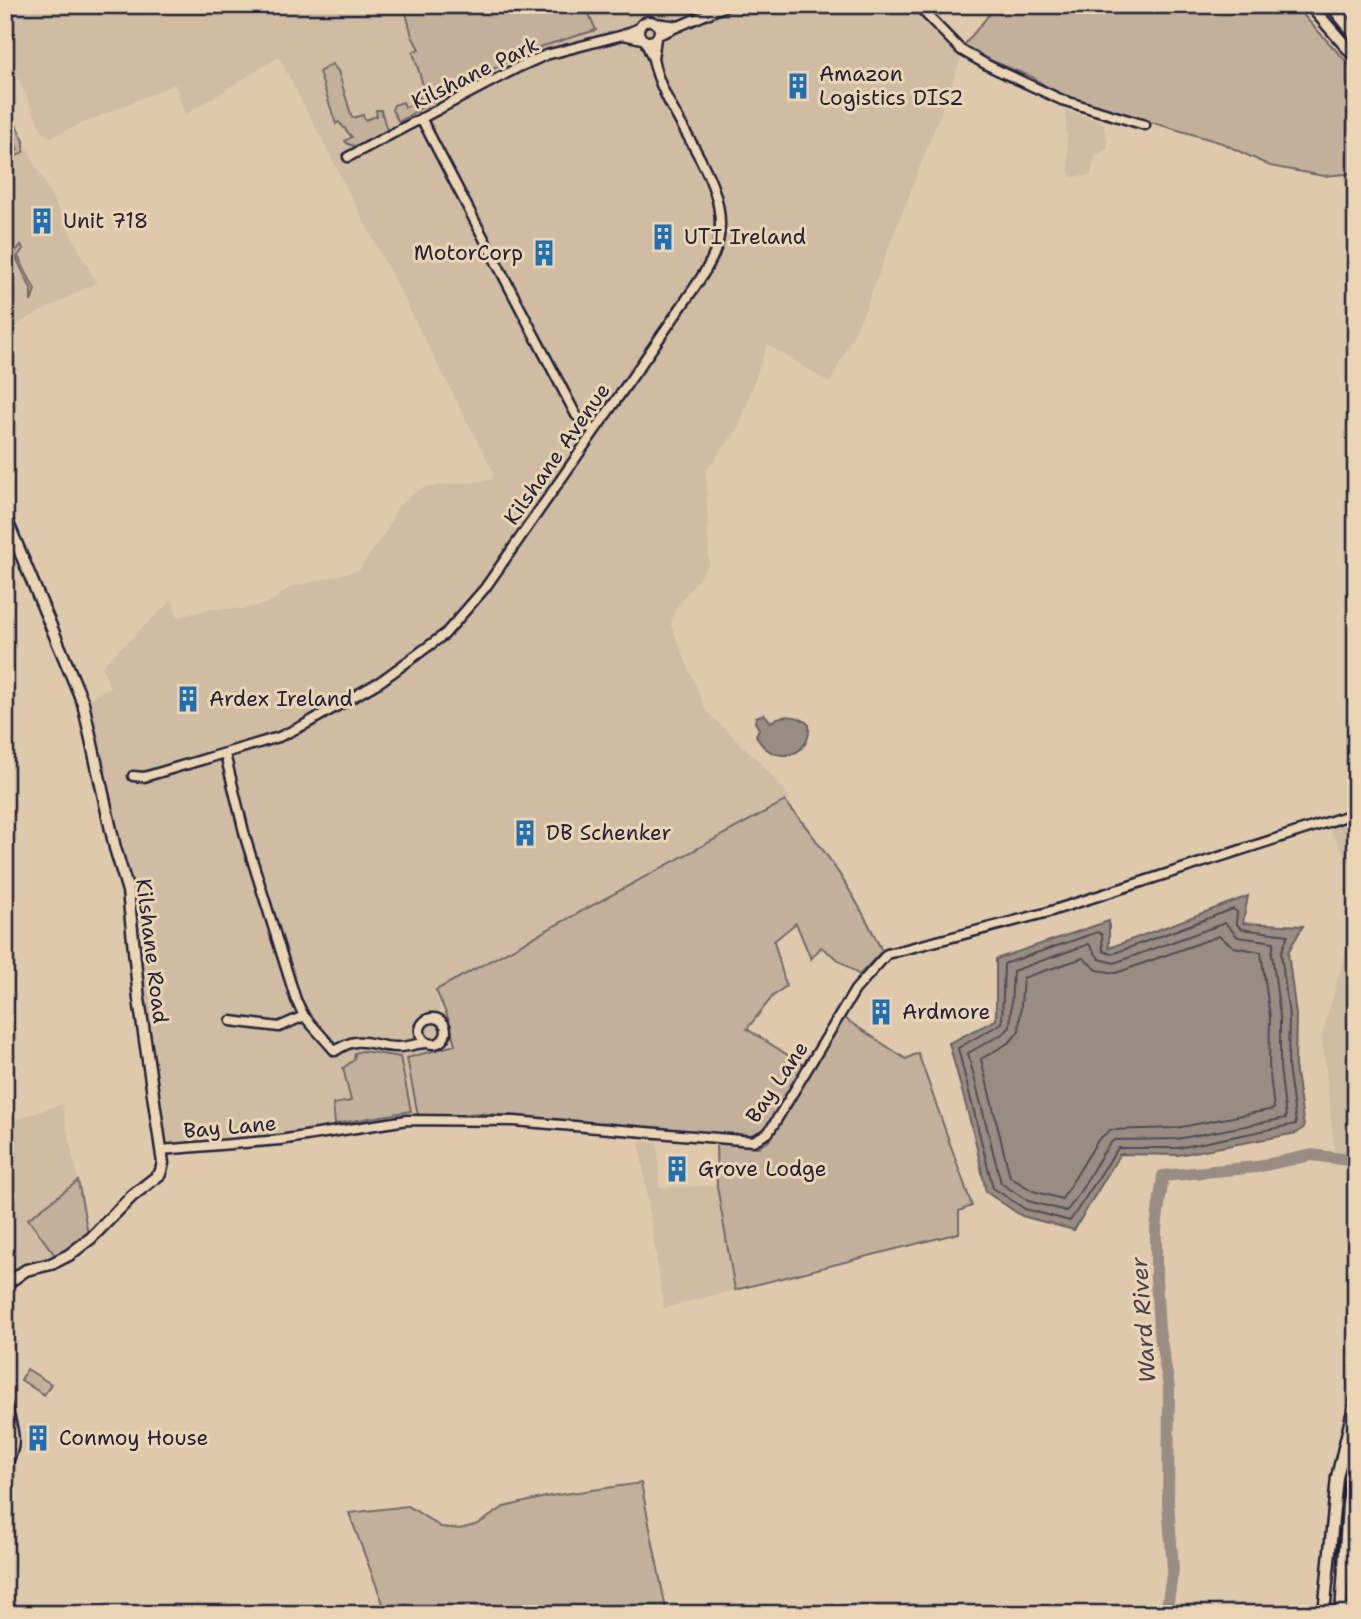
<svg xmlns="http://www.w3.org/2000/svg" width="1361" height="1619" viewBox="0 0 1361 1619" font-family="'Shantell Sans',sans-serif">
  <rect width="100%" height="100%" fill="#dec9ac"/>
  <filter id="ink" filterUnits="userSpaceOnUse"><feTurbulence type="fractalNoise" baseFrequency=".0143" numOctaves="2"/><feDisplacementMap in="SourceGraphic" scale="14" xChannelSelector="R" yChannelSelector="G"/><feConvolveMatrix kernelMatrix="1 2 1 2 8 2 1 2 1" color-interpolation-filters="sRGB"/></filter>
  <g filter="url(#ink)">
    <path fill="#cfbca3" d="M19,5H910L961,59L865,310L830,383L767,344L739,427L706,471L709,564L674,611L671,625L706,711L761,763L790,798L436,990L448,1049L408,1058L418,1119L161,1150L132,930L83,703L110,687L102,666L172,600L178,617L212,609H242L267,604L289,588L359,570L387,530L397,508L413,494L425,487L492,480L493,471L279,57L185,115L175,84L51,137L43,133L11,62L8,28Z
      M5,105L96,283L5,330Z
      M1065,110L1103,122L1108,148L1095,157L1091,175L1071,177L1069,173Z
      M1356,819V875L1329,828Z
      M1356,916V1158H1350L1335,1154L1322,1035Z
      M62,1104L78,1181L28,1219L57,1258L5,1272V1123Z
      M639,1141L658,1143L659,1187L717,1186L735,1290L664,1308Z"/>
    <path fill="#c2b09b" stroke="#72696b" stroke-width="2" d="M404,5H585L596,30L530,50L430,102L399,122L392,110L394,105L403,102L405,107L418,103L417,98L426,95L413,52L419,49L412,36Z
      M997,5H1294L1356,72V173L1324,176L1270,166L1222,143L1059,95L1032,77L985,58L964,45Z
      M332,64L338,71L352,118L363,115L365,120L377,116L376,110H381L387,131C375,137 356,154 345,141L352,137L339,122L336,124L319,72Z
      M5,103L24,141V151L14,158L12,154L18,150L8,127L11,125L8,119L5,120Z
      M21,245L23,249L18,256L35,290L31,302V289L14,253Z
      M785,801C825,848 856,896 882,951L859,975L821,947L811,959L796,923L774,941L786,986L773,996L747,1029L805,1066L766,1131L746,1136L477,1113L419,1121L407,1058L455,1045L449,1020L436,990Z
      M844,1018L906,1059L918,1053L972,1206L959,1211V1233L735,1290L717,1186L716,1143L758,1147L768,1142Z
      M362,1051L400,1057L411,1111L335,1124L333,1104L351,1101L343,1068L354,1060L355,1053Z
      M78,1181L88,1234L57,1258L28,1219Z
      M27,1369L51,1384L44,1395L21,1380Z
      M641,1483L667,1614H387L349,1513L408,1506L441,1527L460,1529L478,1524L504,1507L550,1496Z"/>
    <path fill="#998c82" stroke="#696266" stroke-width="2" d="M764,714L771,722C781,714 799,714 809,725C812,760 769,766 756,735L759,729L755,722L756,717Z
      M1248,896L1243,923L1303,926L1288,952L1296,1015L1295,1066L1304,1127L1297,1133L1178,1155L1120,1154L1074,1230L1022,1216L986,1192L975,1139L949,1043L996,1020V959L1109,921V948Z"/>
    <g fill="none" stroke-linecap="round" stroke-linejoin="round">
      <path stroke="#524c57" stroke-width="2" d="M1233,909L1237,912L1236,923L1241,929L1288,935L1281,953L1289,1016L1288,1066L1296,1124L1178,1148H1118L1070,1221L1025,1209L993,1188L958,1048L1002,1023L1004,964L1098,932L1102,935L1103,951L1112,954Z
        M1225,923L1238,937L1274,942L1272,954L1280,1016V1067L1286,1118L1177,1139L1114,1140C1101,1149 1082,1195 1066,1211L1028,1201L1001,1183L968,1053L1004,1033L1010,1027L1013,971L1089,944L1099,959L1114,963Z
        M1219,936L1234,947L1261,952L1270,1017L1269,1066L1274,1109L1176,1128L1110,1130L1098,1140L1062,1199L1033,1191L1010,1177L981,1059L1010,1042L1019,1031L1023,978L1083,958L1097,970L1116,973Z"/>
      <path stroke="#998c82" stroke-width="12" d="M1166,1614L1173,1569L1168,1503L1169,1387L1159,1330L1156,1278V1228L1163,1176L1256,1167L1312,1155L1356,1161"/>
      <g stroke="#22223b" stroke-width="13">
        <path id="minor" d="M917,5L961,50L989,66L1062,100L1145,125
          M639 31a10 10 0 1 1 20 0a10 10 0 1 1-20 0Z
          M655,23L679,26L658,35
          M679,26L728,5
          M639,28L623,35L642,39
          M645,41L653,59L656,38
          M421,118L576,415L594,431
          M348,157L519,67L546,55L623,35
          M225,754L246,840L296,1000L304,1016L335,1051C363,1032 371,1048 399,1047C409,1047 417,1043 427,1043
          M133,776L144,777L279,737L304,725L381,681L445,634L485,588L686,300C696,285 707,271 714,254C742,188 665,122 653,59
          M420 1031a13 13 0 1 1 26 0a13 13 0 1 1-26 0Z
          M231,1021L279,1027L304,1016
          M161,1150L280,1140L407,1120L514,1121L753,1141L768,1133L774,1124L855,990L887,954L1045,913L1356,813"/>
      </g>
      <g stroke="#22223b" stroke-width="15">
        <path id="tertiary" d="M1310,5L1356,58
          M1331,5L1356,36
          M5,516L83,703L115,848L128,891L139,999L163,1163L160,1174L132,1196L91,1238L69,1255L51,1264L26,1270L5,1285
          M5,1404C11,1426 19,1445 5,1464
          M1324,1614L1337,1477L1356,1398
          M1341,1614L1348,1504L1356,1455"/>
      </g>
      <g stroke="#22223b" stroke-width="18">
        <path id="trunk" d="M1324,1614V1610"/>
      </g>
      <g stroke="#22223b" stroke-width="19">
        <path id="motorway" d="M1341,1612V1614"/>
      </g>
      <use href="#minor" stroke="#ead4b3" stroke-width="8"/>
      <use href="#tertiary" stroke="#ead4b3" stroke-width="10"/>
      <use href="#trunk" stroke="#ead4b3" stroke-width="12"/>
      <use href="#motorway" stroke="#ead4b3" stroke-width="14"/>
    </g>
  </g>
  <defs>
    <g id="building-bare" transform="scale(2.1)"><path d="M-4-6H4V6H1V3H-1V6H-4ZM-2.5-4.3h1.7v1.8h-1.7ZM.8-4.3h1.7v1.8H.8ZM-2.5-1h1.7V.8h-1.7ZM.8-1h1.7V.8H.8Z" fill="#1f6fb2" stroke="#ead4b3" stroke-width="2.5" paint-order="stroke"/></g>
  </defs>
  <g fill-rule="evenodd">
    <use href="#building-bare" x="798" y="86"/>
    <use href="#building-bare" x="42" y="221"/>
    <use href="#building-bare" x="663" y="237"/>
    <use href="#building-bare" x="544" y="253"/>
    <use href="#building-bare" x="188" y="699"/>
    <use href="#building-bare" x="525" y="833"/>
    <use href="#building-bare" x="881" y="1012"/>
    <use href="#building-bare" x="677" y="1169"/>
    <use href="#building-bare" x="38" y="1438"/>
  </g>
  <g text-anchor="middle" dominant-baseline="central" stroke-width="6" stroke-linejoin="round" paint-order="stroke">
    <g font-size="21" fill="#22223b" stroke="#ead4b3">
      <text transform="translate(475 73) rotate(-26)">Kilshane Park</text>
      <text transform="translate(557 454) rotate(-55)">Kilshane Avenue</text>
      <text transform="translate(152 951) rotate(83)">Kilshane Road</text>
      <text transform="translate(777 1082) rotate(-56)">Bay Lane</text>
      <text transform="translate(230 1127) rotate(-5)">Bay Lane</text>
    </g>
    <g font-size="21" fill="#22223b" stroke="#ead4b3" text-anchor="start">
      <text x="819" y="74">Amazon<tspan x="819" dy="24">Logistics DIS2</tspan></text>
      <text x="63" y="221">Unit 718</text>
      <text x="684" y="237">UTI Ireland</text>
      <text x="523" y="253" text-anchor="end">MotorCorp</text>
      <text x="209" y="699">Ardex Ireland</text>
      <text x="546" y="833">DB Schenker</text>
      <text x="902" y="1012">Ardmore</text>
      <text x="698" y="1169">Grove Lodge</text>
      <text x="59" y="1438">Conmoy House</text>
    </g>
    <g font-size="23" font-style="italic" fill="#464250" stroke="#ead4b3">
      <text transform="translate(1143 1320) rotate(-94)">Ward River</text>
    </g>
  </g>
  <rect width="1361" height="1619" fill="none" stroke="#ead4b3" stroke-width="28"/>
  <rect x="14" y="14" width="1333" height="1591" fill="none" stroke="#22223b" stroke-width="2.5" filter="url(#ink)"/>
</svg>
